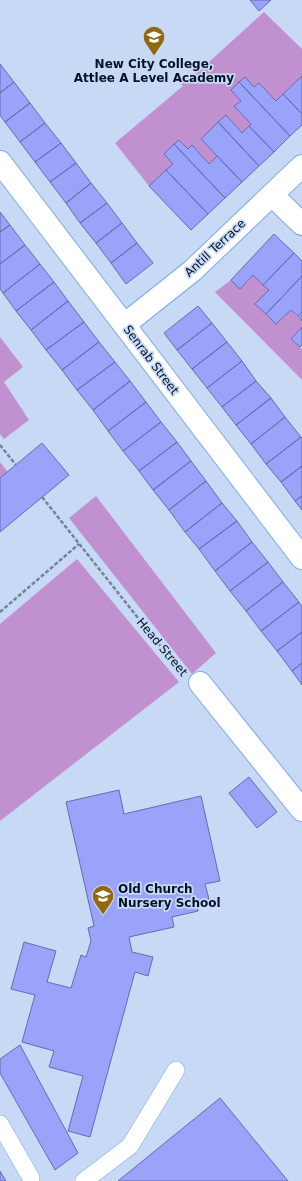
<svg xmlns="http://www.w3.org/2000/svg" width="302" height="1181" viewBox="0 0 302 1181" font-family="'DejaVu Sans',sans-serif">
  <rect width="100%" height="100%" fill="#c7d9f5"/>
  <path fill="#c191cf" d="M264,12L302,49V76L276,101L259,83L254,87L231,90L241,101L235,106L251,124L242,133L226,115L201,139L217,156L209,164L192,145L188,149L179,140L164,154L173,164L149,186L115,143L183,86L181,84L198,72Z
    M253,275L269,290L256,304L276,324L291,310L302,321V327L291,339L302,349V380L215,292L231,280L240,289Z
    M0,337L23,367L4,382L29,420L4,439L0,434Z
    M0,462L8,472L0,478Z
    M96,496L216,653L192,674L69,518Z
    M77,559L179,682L0,821V624Z"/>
  <path fill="#99a3fa" stroke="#656baf" d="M250,0H271L259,11Z
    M0,64L14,82L0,93Z
    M302,76V114L283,94Z
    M245,77L254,87L259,83L276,101L283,94L302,114V125L290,136L239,82Z
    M14,82L30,103L5,122L0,115V93Z
    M239,82L290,136L274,152L249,126L251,124L234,106L241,101L231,90Z
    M30,103L45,123L20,142L5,122Z
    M226,115L242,133L249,126L274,152L259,166L218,122Z
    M218,122L259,166L242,182L201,139Z
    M45,123L61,143L35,162L20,142Z
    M179,140L188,149L192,145L209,164L217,156L242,182L225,198L174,144Z
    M61,143L76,163L50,182L35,162Z
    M174,144L225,198L208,214L166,170L173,164L164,154Z
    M76,163L91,183L66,203L50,182Z
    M166,170L208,214L191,230L149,186Z
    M91,183L107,203L80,223L66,203Z
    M107,203L122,223L96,243L80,223Z
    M0,212L10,225L0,232Z
    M122,223L137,243L111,263L96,243Z
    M10,225L25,245L0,264V232Z
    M274,234L294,253L263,285L253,275L240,289L231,280Z
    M137,243L153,263L126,284L111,263Z
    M25,245L40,264L3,293L0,289V264Z
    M294,253L302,261V276L266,314L255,304L269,290L263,285Z
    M40,264L54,282L16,311L3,293Z
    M302,276V312L298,316L291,310L276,324L266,314Z
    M54,282L68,301L31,330L16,311Z
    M68,301L84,322L46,350L31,330Z
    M198,306L212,323L177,350L164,333Z
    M302,312V321L298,316Z
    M84,322L99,342L62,370L46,350Z
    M212,323L227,342L192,369L177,350Z
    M302,327V345L300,347L291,339Z
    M99,342L115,362L77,390L62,370Z
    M227,342L242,361L207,388L192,369Z
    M242,361L256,381L222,407L207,388Z
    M115,362L130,381L93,410L77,390Z
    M130,381L146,402L108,431L93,410Z
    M256,381L271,398L236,425L222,407Z
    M271,398L285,417L251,444L236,425Z
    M146,402L161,422L123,451L108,431Z
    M285,417L301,437L266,464L251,444Z
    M161,422L177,442L139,471L123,451Z
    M301,437L302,439V466L281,482L266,464Z
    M177,442L191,461L153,490L139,471Z
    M42,443L69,475L0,532V478Z
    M191,461L206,481L169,510L153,490Z
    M302,466V496L295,501L281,482Z
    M206,481L222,503L185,532L169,510Z
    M302,496V510L295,501Z
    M222,503L237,521L199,549L185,532Z
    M237,521L252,542L215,571L199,549Z
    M252,542L268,562L230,591L215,571Z
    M268,562L283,582L246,611L230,591Z
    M283,582L299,602L261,631L246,611Z
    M299,602L302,607V632L277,651L261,631Z
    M302,632V663L292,671L277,651Z
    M302,663V685L292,671Z
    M249,777L277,812L257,828L229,793Z
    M119,790L124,814L201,796L220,881L205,884L209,899L199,902L200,905H197L198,911L172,917L174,927L129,937L132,952L153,957L148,976L135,972L90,1137L68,1131L83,1076L49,1067L54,1051L22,1042L35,995L11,989L24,942L56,951L47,982L71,988L81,955L86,957L91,941L88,928L94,926L66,802Z
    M20,1045L78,1153L55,1170L0,1073V1059Z
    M220,1098L288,1181H118Z
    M0,1171L6,1181H0Z"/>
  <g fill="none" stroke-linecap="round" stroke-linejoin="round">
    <g stroke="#7faaeb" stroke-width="18">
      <path id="service" d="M0,1124L31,1178
        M84,1181L130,1146L176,1070"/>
    </g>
    <g stroke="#7faaeb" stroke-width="24">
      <path id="minor" d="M0,162L302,558
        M272,195L302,224
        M124,325L192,271L302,166
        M200,683L302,810"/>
    </g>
    <path stroke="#72829c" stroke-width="2.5" stroke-dasharray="4 2" stroke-linecap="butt" d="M0,445L16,465
      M42,497L177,667
      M0,612L79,544"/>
    <use href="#service" stroke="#fff" stroke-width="17"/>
    <use href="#minor" stroke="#fff" stroke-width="22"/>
  </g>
  <defs>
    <g id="university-pin" transform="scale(1.15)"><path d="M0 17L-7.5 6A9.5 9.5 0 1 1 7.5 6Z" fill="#926710" stroke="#c7d9f5"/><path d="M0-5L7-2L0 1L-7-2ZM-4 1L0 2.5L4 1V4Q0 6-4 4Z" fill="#fff"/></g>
    <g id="school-pin" transform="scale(1.15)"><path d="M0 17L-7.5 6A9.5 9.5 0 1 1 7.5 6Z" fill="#926710" stroke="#c7d9f5"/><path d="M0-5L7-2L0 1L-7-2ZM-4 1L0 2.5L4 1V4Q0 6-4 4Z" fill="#fff"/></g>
  </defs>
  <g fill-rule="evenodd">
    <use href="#university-pin" x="154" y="37"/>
    <use href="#school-pin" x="103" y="896"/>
  </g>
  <g text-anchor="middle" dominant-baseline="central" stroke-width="3.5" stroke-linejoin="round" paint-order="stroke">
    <g font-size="12" font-weight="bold" fill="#031128" stroke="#c7d9f5">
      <text x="154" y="64">New City College,<tspan x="154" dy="14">Attlee A Level Academy</tspan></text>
      <text x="118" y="889" text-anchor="start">Old Church<tspan x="118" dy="14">Nursery School</tspan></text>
    </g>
    <g font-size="12" fill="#031128" stroke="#c7d9f5">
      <text transform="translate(215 248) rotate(-43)">Antill Terrace</text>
      <text transform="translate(151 360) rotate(53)">Senrab Street</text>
      <text transform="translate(162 647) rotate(50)">Head Street</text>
    </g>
  </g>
</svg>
